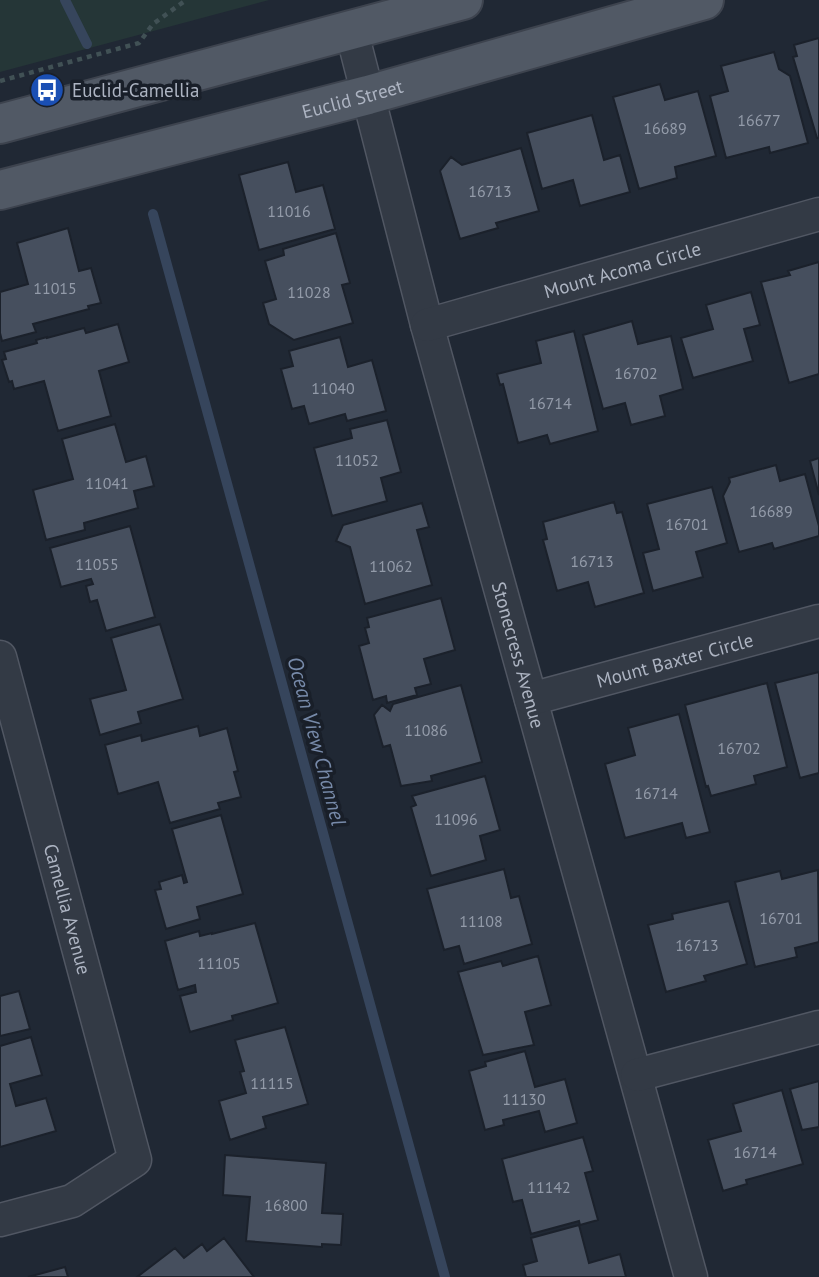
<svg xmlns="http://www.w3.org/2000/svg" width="819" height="1277" viewBox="0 0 819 1277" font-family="'PT Sans',sans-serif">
  <rect width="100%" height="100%" fill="#202834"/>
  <path fill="#253637" d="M0,0H269L0,72Z"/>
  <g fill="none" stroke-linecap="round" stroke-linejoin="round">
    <path stroke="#36455c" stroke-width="10" d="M65,0L87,44
      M153,214L445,1277"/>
  </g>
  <path fill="#464f5e" stroke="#1b212b" stroke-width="2" d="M819,38V138H817L793,57L797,56L794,45Z
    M774,52L779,69L790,76L808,143L770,153L769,147L726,158L710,96L728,91L721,66Z
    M660,84L665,100L698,91L716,156L675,167L677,178L639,189L613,97Z
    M592,115L604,160L620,155L630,192L580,206L573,180L542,189L527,133Z
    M521,148L539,211L496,223L498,228L460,239L440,171L451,157L462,165Z
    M288,162L296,192L323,185L335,229L259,250L239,175Z
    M68,228L79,271L91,268L101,303L88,306L89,309L33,324L36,332L2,341L0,333V292L28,284L17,243Z
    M336,233L350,283L342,285L353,323L294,340L269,324L263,303L276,299L265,261L284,255L283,249Z
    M819,262V374L789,383L761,282L790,275L788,271Z
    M751,292L760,325L744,329L753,361L693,378L681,338L713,329L706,305Z
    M632,321L638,344L671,336L683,389L660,396L665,416L631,425L625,403L603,409L583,335Z
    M118,324L129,362L99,371L111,416L58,431L44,381L14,389L12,381L9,382L2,360L6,359L4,352L37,343L36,340L47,337V338L84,328L86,333Z
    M574,331L598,431L550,444L547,435L518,443L503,384L500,385L497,374L541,363L536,341Z
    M340,337L348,367L372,360L386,411L347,421L345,414L309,424L304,406L292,409L281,369L293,366L289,351Z
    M387,420L401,472L381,478L387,501L332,516L314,448L352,438L350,429Z
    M115,424L126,462L146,456L154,486L134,491L138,508L84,523L85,530L46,540L33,490L73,479L62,439Z
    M819,458V495L810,461Z
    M776,465L780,481L805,474L819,526V536L774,549L772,543L739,552L723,496L730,482L729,478Z
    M712,487L727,543L696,552L703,577L653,591L643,553L659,549L647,504Z
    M614,502L617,513L622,512L644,593L595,607L588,582L557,591L543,540L547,539L543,522Z
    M422,503L429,527L417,530L432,585L365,604L350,547L336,541L343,525Z
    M130,526L155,617L106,631L97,600L90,602L86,586L93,584L91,579L61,587L50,548Z
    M441,598L455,650L424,659L431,684L415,688L417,695L387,703L386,696L373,700L359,646L369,643L365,628L369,627L367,618Z
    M160,624L183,699L138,712L141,723L100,735L90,699L126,690L111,638Z
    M819,672V773L800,778L775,683Z
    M767,683L787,767L754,776L756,784L711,796L708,786L706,787L685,705Z
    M461,685L482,762L431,776L432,781L401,786L390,745L383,747L374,715L382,705L390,711L393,704Z
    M679,714L710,832L686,838L682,823L625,838L605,764L635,755L628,728Z
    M198,726L200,736L227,728L238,771L234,772L241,797L218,803L220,809L170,823L158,782L118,794L105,745L141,735L142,741Z
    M485,776L500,830L480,836L486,860L431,876L411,807L416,805L412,796Z
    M221,815L243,894L197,907L200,919L166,929L155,890L161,889L159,882L182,875L184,883L187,882L172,829Z
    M504,869L511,898L519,896L532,944L464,964L459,946L444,950L427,889Z
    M818,870L819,942L795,948L797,957L755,967L735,882L780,871L782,879Z
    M729,901L747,964L704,976L706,981L666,992L648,925L673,919L672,914Z
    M255,923L278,1003L232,1016L233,1020L190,1032L180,996L196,992L195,985L178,990L165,941L199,931L200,936L212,933V934Z
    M538,956L551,1005L525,1012L534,1045L483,1055L458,972L501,961L503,966Z
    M19,991L30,1029L0,1036V996Z
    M285,1027L308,1104L263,1117L266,1128L230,1140L219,1101L246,1093L240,1072L244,1071L235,1040Z
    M31,1037L42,1075L10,1084L16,1106L46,1098L56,1131L0,1147V1046Z
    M525,1051L535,1087L565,1079L577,1123L545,1132L539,1111L503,1120L504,1125L485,1130L469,1071L486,1066L485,1062Z
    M819,1081V1127L802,1130L790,1089Z
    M782,1090L803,1164L746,1180L747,1184L723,1191L708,1140L741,1131L733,1104Z
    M583,1137L593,1171L585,1173L598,1220L580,1225L579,1221L531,1234L522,1200L513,1202L502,1159Z
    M225,1155L326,1163L322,1213L343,1214L341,1245L322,1244V1247L246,1241L250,1197L223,1195Z
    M579,1225L589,1263L620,1254L626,1277H526L523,1265L537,1261L531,1238Z
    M224,1238L254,1277H137L175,1248L184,1258L202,1244L207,1251Z
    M65,1267L68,1277H28Z"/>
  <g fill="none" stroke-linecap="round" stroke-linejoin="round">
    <g stroke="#515763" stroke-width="35">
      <g id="minor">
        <path id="s1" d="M351,29L427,325L691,1277"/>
        <path id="s2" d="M427,325L819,214"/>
        <path id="s3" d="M0,657L135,1160L72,1201L0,1220"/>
        <path id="s4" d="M531,699L819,621"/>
        <path d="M637,1075L819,1027"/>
      </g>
    </g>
    <g stroke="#3d434e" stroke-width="42">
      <g id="primary">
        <path d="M0,124L463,0"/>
        <path id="s5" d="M0,190L368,95L704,0"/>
      </g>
    </g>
    <path stroke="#415155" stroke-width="4.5" stroke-dasharray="5 5" stroke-linecap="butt" d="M0,81L139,43L153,24L186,0"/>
    <use href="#minor" stroke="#333a45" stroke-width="32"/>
    <use href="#primary" stroke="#515965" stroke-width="38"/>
  </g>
  <defs>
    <g id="bus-disc" transform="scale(1.75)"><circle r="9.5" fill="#1a4fb4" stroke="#191f29"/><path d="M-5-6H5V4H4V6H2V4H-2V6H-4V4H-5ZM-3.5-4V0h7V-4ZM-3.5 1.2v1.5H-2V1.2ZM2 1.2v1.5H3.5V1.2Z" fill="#fff"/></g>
  </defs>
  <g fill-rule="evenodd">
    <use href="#bus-disc" x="47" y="90"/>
  </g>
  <g text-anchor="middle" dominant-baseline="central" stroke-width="7" stroke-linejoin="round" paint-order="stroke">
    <g font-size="16" fill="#939ba9">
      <text x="759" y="120">16677</text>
      <text x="665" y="128">16689</text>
      <text x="490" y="191">16713</text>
      <text x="289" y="211">11016</text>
      <text x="55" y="288">11015</text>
      <text x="309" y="292">11028</text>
      <text x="636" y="373">16702</text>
      <text x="333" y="388">11040</text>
      <text x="550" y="403">16714</text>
      <text x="357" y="460">11052</text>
      <text x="107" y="483">11041</text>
      <text x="771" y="511">16689</text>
      <text x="687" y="524">16701</text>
      <text x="592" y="561">16713</text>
      <text x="97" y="564">11055</text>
      <text x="391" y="566">11062</text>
      <text x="426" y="730">11086</text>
      <text x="739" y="748">16702</text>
      <text x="656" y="793">16714</text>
      <text x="456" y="819">11096</text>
      <text x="781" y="918">16701</text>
      <text x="481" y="921">11108</text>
      <text x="697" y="945">16713</text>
      <text x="219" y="963">11105</text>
      <text x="272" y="1083">11115</text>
      <text x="524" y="1099">11130</text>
      <text x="755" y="1152">16714</text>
      <text x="549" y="1187">11142</text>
      <text x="286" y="1205">16800</text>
    </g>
    <g font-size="19" fill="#adb4c2" stroke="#191f29" text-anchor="start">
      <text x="72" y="90">Euclid-Camellia</text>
    </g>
    <g font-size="19" fill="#adb4c2" stroke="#191f29">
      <text stroke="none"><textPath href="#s5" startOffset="364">Euclid Street</textPath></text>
      <text stroke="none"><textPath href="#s2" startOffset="203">Mount Acoma Circle</textPath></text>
      <text stroke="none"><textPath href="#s1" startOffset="648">Stonecress Avenue</textPath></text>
      <text stroke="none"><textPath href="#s4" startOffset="149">Mount Baxter Circle</textPath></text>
      <text stroke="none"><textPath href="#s3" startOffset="261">Camellia Avenue</textPath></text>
    </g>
    <g font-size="21" font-style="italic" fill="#778aa9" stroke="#191f29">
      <text transform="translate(317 741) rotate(75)">Ocean View Channel</text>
    </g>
  </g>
</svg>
